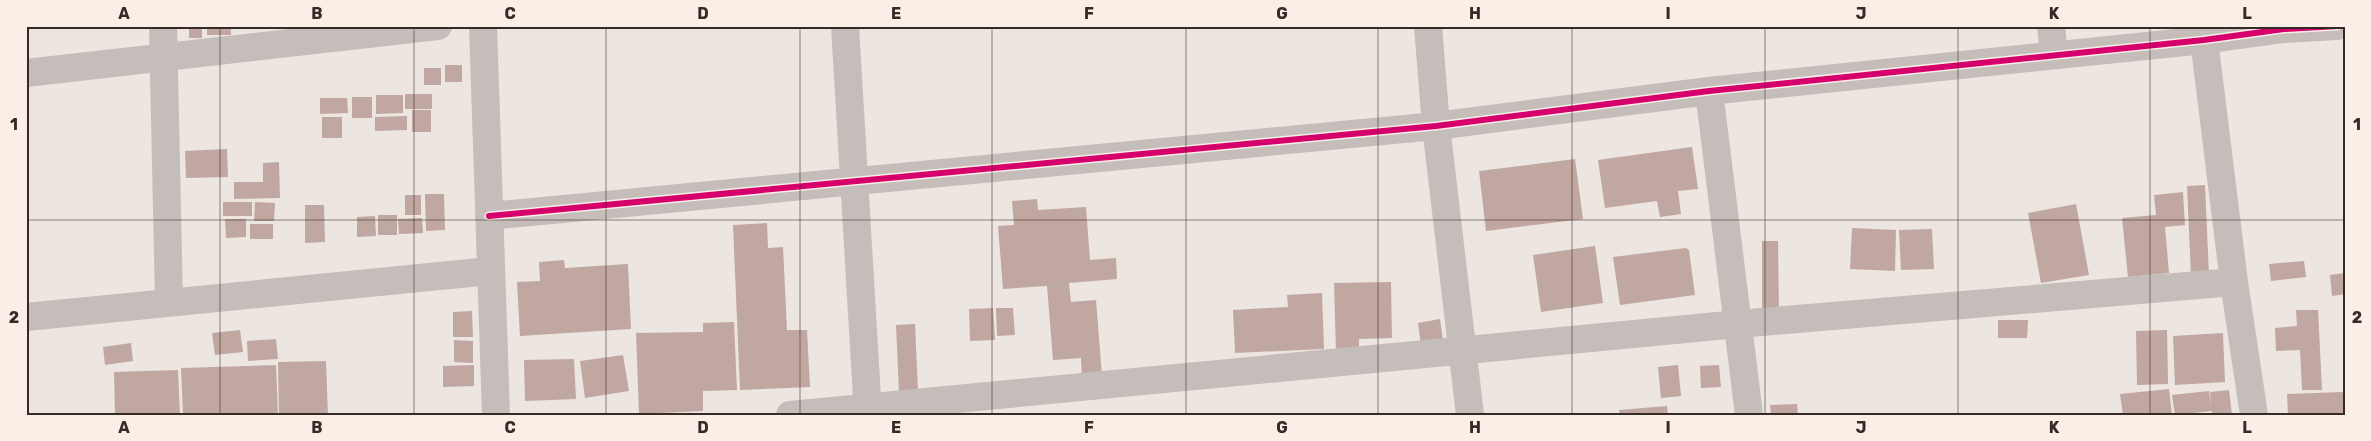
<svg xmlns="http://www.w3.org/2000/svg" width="2371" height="441" viewBox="0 0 2371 441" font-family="Rubik,sans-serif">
  <rect width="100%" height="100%" fill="#ece5e0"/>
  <path fill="#c1a7a1" d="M189,26H202V38H189Z
    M207,26H231V35H207Z
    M445,65H462V82H445Z
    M424,68H441V85H424Z
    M405,94H432V109H405Z
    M376,95H403V113L376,114Z
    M352,97H372V118H352Z
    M320,98H347L348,113L320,114Z
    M412,110H431V132H412Z
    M407,116V130L375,131V117Z
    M322,117H342V138H322Z
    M1692,147L1698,189L1678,191L1681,214L1660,217L1657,201L1605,208L1598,160Z
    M227,149L228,177L186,178L185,151Z
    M1575,159L1583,219L1486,231L1479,171Z
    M279,162L280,198L234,199V182H263V163Z
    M2205,185L2209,275L2191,276L2187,186Z
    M2183,192L2185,225L2165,227L2169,273L2128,277L2122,218L2156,215L2154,195Z
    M425,194H444L445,230L426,231Z
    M405,195H421V215H405Z
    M1037,199L1038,210L1086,207L1090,260L1116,258L1117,279L1069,283L1071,302L1096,300L1102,376L1082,378L1081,358L1053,360L1047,286L1003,289L998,226L1014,225L1012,201Z
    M223,202H252V216H223Z
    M255,202L275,203L274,221H254Z
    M2076,204L2089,275L2041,283L2028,213Z
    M305,205H324L325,242L305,243Z
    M378,215H397V235H378Z
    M375,216L376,236L357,237V217Z
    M422,218L423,233L399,234L398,219Z
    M225,219H246V237L226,238Z
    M767,223L768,248L783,247L787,330H807L810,387L740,390L733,225Z
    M250,224H273V239H250Z
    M1852,228L1896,230L1895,271L1850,269Z
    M1932,229L1934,269L1901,270L1899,230Z
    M1762,241H1778L1779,315H1762Z
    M1595,246L1603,303L1541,312L1533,255Z
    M1686,248L1689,250L1695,295L1620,305L1613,257Z
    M564,260L565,268L628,264L631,329L520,336L517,282L540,281L539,262Z
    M2304,261L2306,277L2271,281L2269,264Z
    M2345,273V294L2332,296L2330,275Z
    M1391,282L1392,338L1359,339V351L1336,353L1334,283Z
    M1322,293L1324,349L1235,353L1233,310L1288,307L1287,295Z
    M993,308L995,340L970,341L969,309Z
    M996,308H1013L1015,335L997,336Z
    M2296,310H2318L2322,390H2302L2300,350L2276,351L2275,328L2297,326Z
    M472,311L473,337H453V312Z
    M1440,319L1443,341L1421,345L1418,323Z
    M1998,320H2028L2027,338H1998Z
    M734,322L737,390L703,391V411L639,414L636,333L703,332V323Z
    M915,324L918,392L899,393L896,325Z
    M240,330L243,352L215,355L212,333Z
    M2167,330L2168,384L2137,385L2136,331Z
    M2223,333L2225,382L2175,385L2173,336Z
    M276,339L278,359L248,361L247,341Z
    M454,340L473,341V363L454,362Z
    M131,343L133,361L105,365L103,347Z
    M623,355L629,391L585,398L580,361Z
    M574,359L576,399L525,401L524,360Z
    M326,361L328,415H279L278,362Z
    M276,365L278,415H183L181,368Z
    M474,365V386L443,387V366Z
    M1678,365L1681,396L1661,398L1658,367Z
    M1719,365L1721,387L1701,388L1700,366Z
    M178,370L180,415H115L114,372Z
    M2169,389L2172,415H2123L2120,394Z
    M2229,390L2232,415H2212V411L2175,415L2172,395L2209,391L2211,406L2210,392Z
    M2343,392L2344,415H2288L2287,394Z
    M1797,404L1798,415H1771L1770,405Z
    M1667,406L1668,415H1620L1619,410Z"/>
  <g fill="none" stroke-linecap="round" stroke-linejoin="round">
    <path stroke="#c5bdb9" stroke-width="28" d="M163,26L169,301
      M483,26L496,415
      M845,26L868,415
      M1428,26L1436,126L1470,415
      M2051,26L2054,55
      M2204,40L2234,282L2254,415
      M26,73L438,26
      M1709,91L1749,415
      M489,216L1436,126L1709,91L2204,40L2284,29L2337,26
      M26,317L490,271
      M790,415L1738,324L2234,282"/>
    <g stroke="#faefe7" stroke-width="9">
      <path id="cycleway" d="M489,216L1436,126L1709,91L2204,40L2284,29L2337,26"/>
    </g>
    <use href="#cycleway" stroke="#d6006c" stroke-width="6"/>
  </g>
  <path fill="none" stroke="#362a27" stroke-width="1" stroke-opacity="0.55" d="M220,26V415M414,26V415M606,26V415M800,26V415M992,26V415M1186,26V415M1378,26V415M1572,26V415M1765,26V415M1958,26V415M2150,26V415M26,220H2345"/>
  <rect width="2371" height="441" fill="none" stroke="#faefe7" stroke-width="55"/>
  <rect x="28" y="28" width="2316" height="386" fill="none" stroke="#362a27" stroke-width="2"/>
  <g font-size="16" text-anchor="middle" font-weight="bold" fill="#362a27">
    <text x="124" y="19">A</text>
    <text x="317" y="19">B</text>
    <text x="510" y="19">C</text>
    <text x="703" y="19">D</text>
    <text x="896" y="19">E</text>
    <text x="1089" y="19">F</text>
    <text x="1282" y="19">G</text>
    <text x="1475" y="19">H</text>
    <text x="1668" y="19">I</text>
    <text x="1861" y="19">J</text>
    <text x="2054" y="19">K</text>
    <text x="2247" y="19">L</text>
    <text x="14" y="130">1</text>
    <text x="2357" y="130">1</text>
    <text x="14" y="323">2</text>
    <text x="2357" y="323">2</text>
    <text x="124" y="433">A</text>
    <text x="317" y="433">B</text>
    <text x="510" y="433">C</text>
    <text x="703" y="433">D</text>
    <text x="896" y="433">E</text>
    <text x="1089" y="433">F</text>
    <text x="1282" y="433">G</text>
    <text x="1475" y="433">H</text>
    <text x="1668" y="433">I</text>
    <text x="1861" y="433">J</text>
    <text x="2054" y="433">K</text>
    <text x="2247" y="433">L</text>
  </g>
</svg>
